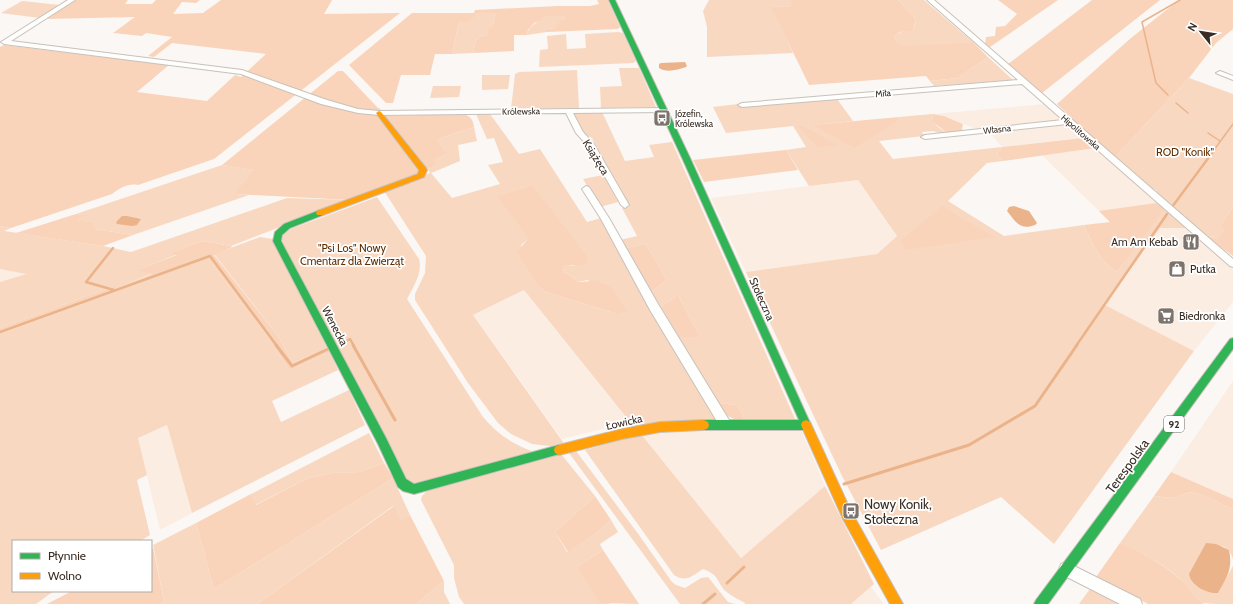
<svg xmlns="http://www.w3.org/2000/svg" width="1233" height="604" viewBox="0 0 1233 604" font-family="Cabin,sans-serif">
  <rect width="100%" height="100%" fill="#faf7f4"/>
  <path fill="#fcede2" d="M1045,104L1064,122L979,130L944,116L932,114Z
    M1065,124L1081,138L1002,147L989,132Z
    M1095,148L1164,208L1110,222L1042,155Z
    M858,180L897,236L877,254L746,272L711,198Z
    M1160,228H1186L1233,269V302L1194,351L1105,305Z
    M0,269L27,274L0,282Z
    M524,290L631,422L562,439L473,315Z
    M1233,381V499L1171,472Z
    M167,425L192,513L160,530L138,438Z
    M800,427L825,486L741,558L641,434Z
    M871,587L884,604H851Z"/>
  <path fill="#f9d8c1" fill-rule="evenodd" d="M709,0H790L793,6L772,7L793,53L707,57V27L703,11Z
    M898,0H924L973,42L902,47L896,41L894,36C902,29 912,34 916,22L915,18Z
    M22,1L60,5L40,18L1,13Z
    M495,12L493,26L487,35L480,37L476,40L473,53L452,54L459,22L474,13Z
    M546,16H563L565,19L555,28L547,29V32L527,35C529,24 538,23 546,16Z
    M618,32L623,33L636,61L633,63L539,67L540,50L548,49L547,36L566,34L567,49L586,48L585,34Z
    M988,57L1013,80L934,86L930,81L958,78Z
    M619,68H639L656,107L601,108L600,87L622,86Z
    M577,70L579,108L511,109L515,74L519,72Z
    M482,75H510L508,89L482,90Z
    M1189,78L1233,94V207L1220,226L1226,230L1217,239L1211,236L1208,238L1155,192L1157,191L1154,189L1153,190L1114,158Z
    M433,86H461L459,97L430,98Z
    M837,99L853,121L813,125L897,122L899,117L932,114C932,124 939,128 947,133L942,134L933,131L922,132L924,136L879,141L893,159L1002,147L997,154L1003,161L987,163L948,201L1004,236L1084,225C1092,243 1100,262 1117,272L1164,208L1186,228H1160L1105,305L1194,351L1054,544L1001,497L881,550L842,476L746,272L877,254L897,236L858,180L809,186L786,150L806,147L793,126L726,133L713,107L738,104L740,107Z
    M602,112L625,161L654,157L649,145L672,142L795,419L745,420L737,405L719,403L679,337H700L678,295L661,307L651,292L667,280L646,244L625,248L620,240L637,236L622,208L630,206L592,138L585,134L573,113Z
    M476,114H490L519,154L540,149L587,222L601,218L718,417L715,420L635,428L524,290L473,315L563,442L562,446L558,447L532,444L511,434L498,423L468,383L415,300V294L425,273L426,256L384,191L430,173L428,169L433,166L435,160L446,154V151L438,144V140L441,138L474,127L477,141L458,145L460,161L431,173L452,198L500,184L488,165L503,162L494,138L487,139ZM526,235L575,266L568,265L564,266L563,272L570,275L577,282L588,280L617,314L546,292L539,287L521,245L528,239Z
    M222,165L255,170L235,194L249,195L133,235L95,229L78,220L84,215L76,214Z
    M603,175L618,202L600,207L583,179Z
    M377,197L419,259C423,273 413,287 407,299L483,417C499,436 513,444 537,453L410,484L279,238L291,229Z
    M287,198L350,200L231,246L203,241L171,253L178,254L136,271L153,273L115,289L109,288L0,328V282L26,274L0,269V226L11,228L4,231L103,246L131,252Z
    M260,237L273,239L327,348L293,363L278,336L214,254Z
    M207,257L266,334L289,370L330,352L338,370L272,401L281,422L349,390L365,425L192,513L167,425L138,438L147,475L137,480L150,535L140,541H13V591H54L36,604H0V334Z
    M369,433L384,463L359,472L332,473L308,478L255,505L251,494Z
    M641,434L741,558L825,486L874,584L851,604H745V603C740,600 733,597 728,593C716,584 721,575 703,569C692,576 686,583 674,575L585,450Z
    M576,451L639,535L672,582L676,585L685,588L701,578L708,577L728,602L735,604H680L569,453Z
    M561,454L595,496L555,532L567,552L595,534L611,520L618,532L600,544L603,550L577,567L610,604H464L459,597L454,578V565L421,500L422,496L427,491Z
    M393,478L410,515L401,521L393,506L257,604H160L164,601L153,545L196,523L214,589Z
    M1190,492L1200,494L1233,509V559L1229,550L1222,546L1189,574L1192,582L1218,593L1233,566V604C1224,604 1210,604 1202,603C1191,598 1186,584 1177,576C1161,562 1139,552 1120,543L1154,496L1172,498Z
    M444,581V592L450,604H416Z
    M1092,586L1126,604H1079Z"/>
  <path fill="#f9d4ba" d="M76,0H128L125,4H152L156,0H200L196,3L182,2L173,14L203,13L221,0H332L324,14L400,13L214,159L138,185C128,183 120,188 112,194L11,228L0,226V47L4,45L169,65L137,92L207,101L235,75L241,77L266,54L172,43L154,57L148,56L172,37L146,33L142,36L113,33L135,17L45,19Z
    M597,0H608L620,27L618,29L547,32V29L555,28L558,23L565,19L563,16H546L540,21L534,23L528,30L527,35H514V51L473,53L476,40L480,37L487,35L488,29L493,26L495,13H475V16L469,21L459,22L452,54H435L430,75H401L393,103H386L349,65L412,13H474L475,10L557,6H590L599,4Z
    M790,0H898L915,18L916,22L911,31L900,32L894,36L896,41L902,46L973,42L988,57L958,78L930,81L926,76L809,85L771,7L792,6Z
    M998,0H1058L990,47L985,45L986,37L995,36L996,27L1005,26L1017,14Z
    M1092,0H1160L1042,93L1008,64Z
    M1179,0H1233V29L1216,43L1189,78L1114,158L1057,104L1131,38Z
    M338,71H343L377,107L383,111L421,174L350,200L234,194L254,170L222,165Z
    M463,114C471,116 473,120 474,127L441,138L438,140L439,144L447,152L446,154L435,160V165L428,169L385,116Z
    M932,114L944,116L963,124L962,129L963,132L947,133L933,122Z
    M899,117L897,122L854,148L812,125Z
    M798,126H803L837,145L817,147Z
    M1083,138L1095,148L1003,161L997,154L1002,147Z
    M786,150L798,170L704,182L693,160Z
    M533,186L587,256V263C576,269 573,263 564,266L563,272L570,275L577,282L596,281L610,286L627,311L617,314L546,292L539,287L517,252L527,240L526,235L497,196Z
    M1156,203L1164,208L1160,215L1117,272C1100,262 1092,243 1084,225L1110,222L1099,211Z
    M942,206L994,237L906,250L900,241Z
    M1233,207V256L1208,238L1210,236L1217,239L1225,230L1220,226Z
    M76,214L85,215L78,220L93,223L95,229L133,235L103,246L16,233Z
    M203,241L231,246L232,247L214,255L278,336L293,363L327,348L330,352L289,370L266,334L207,257L0,334V328L109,288L115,289L152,274L135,271L177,255L170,253Z
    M646,244L667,280L651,292L625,248Z
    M678,295L700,337H679L661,307Z
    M719,403L737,405L745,420C728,419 727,417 719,403Z
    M384,463L393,478L214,589L196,523L251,494L256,505L308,478L332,473L359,472Z
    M1171,472L1233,499V509L1200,494L1190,492L1172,498L1154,496Z
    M595,496L611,520L595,534L568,552L555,532Z
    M394,506L401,520L410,515L444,581L416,604H257Z
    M1120,543C1141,552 1164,564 1181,580C1190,589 1192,597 1204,604H1148L1096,577Z
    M153,548L164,601L160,604H47L72,591H151V550Z
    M603,550L639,604L600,603L577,567Z"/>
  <path fill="#ebb38a" d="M685,62L687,66L686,67C678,70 666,73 659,68V64L661,63Z
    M1014,206L1029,211L1037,223L1035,225C1020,231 1015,221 1007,211L1009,207Z
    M122,216H127L141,219L137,225L132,226L117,224L116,222Z
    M1206,543L1216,544L1229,550C1233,569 1227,577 1218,593C1207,594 1190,585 1189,574Z"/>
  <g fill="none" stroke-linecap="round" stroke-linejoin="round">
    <path stroke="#ebb38a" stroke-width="1.5" d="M1168,95L1156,83L1142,22L1180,0
      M1176,103L1188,113
      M1208,133L1220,141
      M1214,150L1233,124"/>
    <path stroke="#ebb38a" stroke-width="2.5" d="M1172,207L1215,149
      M113,248L86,282L114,290
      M0,332L210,256L277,346
      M342,343L350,339L354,346
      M1076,346L1167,214"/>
    <path stroke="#ebb38a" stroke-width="3" d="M276,345L292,366L328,349
      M353,345L395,420
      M844,484L969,445L1035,406L1077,345
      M727,583L744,567
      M703,604L715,594"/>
    <g stroke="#c8c1bb" stroke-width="2">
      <path id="street" d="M68,0H75L11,41L242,70L327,100L358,109L379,111L663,108L667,110L663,112L573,113L583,132L594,144L629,205L625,208L621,205L587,145L576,133L566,113L379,115L358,113L321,104L241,74L4,44L1,42Z
        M927,0H934L1233,259V267L1230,266L1068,124L925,139L921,137L925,135L1063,120L1022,84L742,107L738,105L742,103L1018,80Z
        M1220,71L1233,76V80L1218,74L1216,73Z
        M586,186L589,187L609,218L658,304L729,420L731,424L729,428L725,429L721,428L650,310L601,219L582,189Z
        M1066,562L1140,599L1142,604H1120L1061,574L1059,569L1061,564Z"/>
    </g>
    <g stroke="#c8c1bb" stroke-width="2">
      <path id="fast" d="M609,0H615L691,160L811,425L810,428L806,430H704L700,428L699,425L700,422L704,420H799L683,160Z
        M320,210L324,213L323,215L290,228L282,235L281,241L386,438L406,479L414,484L559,445L563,447L564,450L563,453L414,494L403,491L398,487L378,444L273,241L275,232L284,224Z
        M1233,338V349L1048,604H1034L1036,600L1230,339Z"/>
    </g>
    <g stroke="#c8c1bb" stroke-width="2">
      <path id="slow" d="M379,111L381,112L426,168L427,170L424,177L323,215H317L316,213L317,211L418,174L419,170L376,113Z
        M704,420L708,422L709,425L708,428L704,430L660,432L622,439L559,455L555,453L554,450L555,447L559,445L622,429L660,422Z
        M806,420L810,422L851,511L903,604H890L843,519L801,425L802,422Z"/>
    </g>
    <use href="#street" fill="#fefefd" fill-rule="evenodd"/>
    <use href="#fast" fill="#30b455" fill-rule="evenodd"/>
    <use href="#slow" fill="#ff9f0a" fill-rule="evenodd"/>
  </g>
  <defs>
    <g id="bus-square" transform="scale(0.9)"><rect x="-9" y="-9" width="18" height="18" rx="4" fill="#7c736c" stroke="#fff"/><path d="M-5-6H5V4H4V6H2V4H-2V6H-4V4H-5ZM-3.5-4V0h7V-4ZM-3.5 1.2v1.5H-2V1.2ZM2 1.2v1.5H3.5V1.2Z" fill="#fff"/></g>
    <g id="restaurant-square" transform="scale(0.9)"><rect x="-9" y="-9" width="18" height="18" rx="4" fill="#7c736c" stroke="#fff"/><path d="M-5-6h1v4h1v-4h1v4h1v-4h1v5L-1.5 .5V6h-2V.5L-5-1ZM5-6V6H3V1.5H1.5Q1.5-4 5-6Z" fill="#fff"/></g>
    <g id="shop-square" transform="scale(0.9)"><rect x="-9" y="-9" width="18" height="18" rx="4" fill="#7c736c" stroke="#fff"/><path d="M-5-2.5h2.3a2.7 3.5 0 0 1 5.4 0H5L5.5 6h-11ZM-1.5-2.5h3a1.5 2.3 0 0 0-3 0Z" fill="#fff"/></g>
    <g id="supermarket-square" transform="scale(0.9)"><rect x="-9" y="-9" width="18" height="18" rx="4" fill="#7c736c" stroke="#fff"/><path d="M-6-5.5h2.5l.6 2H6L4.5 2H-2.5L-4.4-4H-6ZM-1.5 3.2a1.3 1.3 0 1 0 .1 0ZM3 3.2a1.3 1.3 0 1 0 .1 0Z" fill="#fff"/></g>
  </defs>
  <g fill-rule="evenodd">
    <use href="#bus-square" x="662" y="118"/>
    <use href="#restaurant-square" x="1191" y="242"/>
    <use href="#shop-square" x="1177" y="269"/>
    <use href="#supermarket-square" x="1166" y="316"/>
    <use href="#bus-square" x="851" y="511"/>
  </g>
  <g text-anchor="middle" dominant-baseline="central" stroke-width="3.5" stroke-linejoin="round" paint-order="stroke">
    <g font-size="9" fill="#382c23" stroke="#fff">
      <text transform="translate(883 93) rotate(-5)">Miła</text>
      <text transform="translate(521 111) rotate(-1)">Królewska</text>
      <text transform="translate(997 129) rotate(-6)">Własna</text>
      <text transform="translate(1081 132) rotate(41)">Hipolitowska</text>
    </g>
    <g font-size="9" fill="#382c23" stroke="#fff" text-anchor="start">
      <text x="675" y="113">Józefin,<tspan x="675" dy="10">Królewska</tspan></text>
    </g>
    <rect fill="#fff" stroke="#746b65" stroke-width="1" x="1164" y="416" width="20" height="16" rx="3"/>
    <g font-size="10" font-weight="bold" fill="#382c23">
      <text x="1174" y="424">92</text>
    </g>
    <g font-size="11" fill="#5f2d00" stroke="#fff">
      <text x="1185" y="152">ROD "Konik"</text>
      <text x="352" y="248">"Psi Los" Nowy<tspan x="352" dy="13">Cmentarz dla Zwierząt</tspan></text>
    </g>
    <g font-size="11" fill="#382c23" stroke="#fff">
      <text transform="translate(596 157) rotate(58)">Książęca</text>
      <text transform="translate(762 299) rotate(66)">Stołeczna</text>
      <text transform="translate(335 326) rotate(62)">Wenecka</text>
      <text transform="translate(624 422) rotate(-13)">Łowicka</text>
    </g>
    <g font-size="11" fill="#382c23" stroke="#fff" text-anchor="start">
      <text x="1178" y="242" text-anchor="end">Am Am Kebab</text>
      <text x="1190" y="269">Putka</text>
      <text x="1179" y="316">Biedronka</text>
    </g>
    <g font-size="13" fill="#382c23" stroke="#fff">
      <text transform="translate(1127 466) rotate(-54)">Terespolska</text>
    </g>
    <g font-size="13" fill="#382c23" stroke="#fff" text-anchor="start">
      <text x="864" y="504">Nowy Konik,<tspan x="864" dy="15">Stołeczna</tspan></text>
    </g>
  </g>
  <rect x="12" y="540" width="140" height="52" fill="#ffffff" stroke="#afaba7"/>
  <rect x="20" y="553" width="20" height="6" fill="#30b455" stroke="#afaba7"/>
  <text x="48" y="560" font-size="12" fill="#382c23">Płynnie</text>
  <rect x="20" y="573" width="20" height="6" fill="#ff9f0a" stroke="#afaba7"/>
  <text x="48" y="580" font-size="12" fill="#382c23">Wolno</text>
  <g transform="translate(1201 32) rotate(300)" stroke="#ffffff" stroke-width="3" paint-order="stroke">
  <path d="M0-3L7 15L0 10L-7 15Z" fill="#382c23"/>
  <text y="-6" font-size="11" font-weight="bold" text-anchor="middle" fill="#382c23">N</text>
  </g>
</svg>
